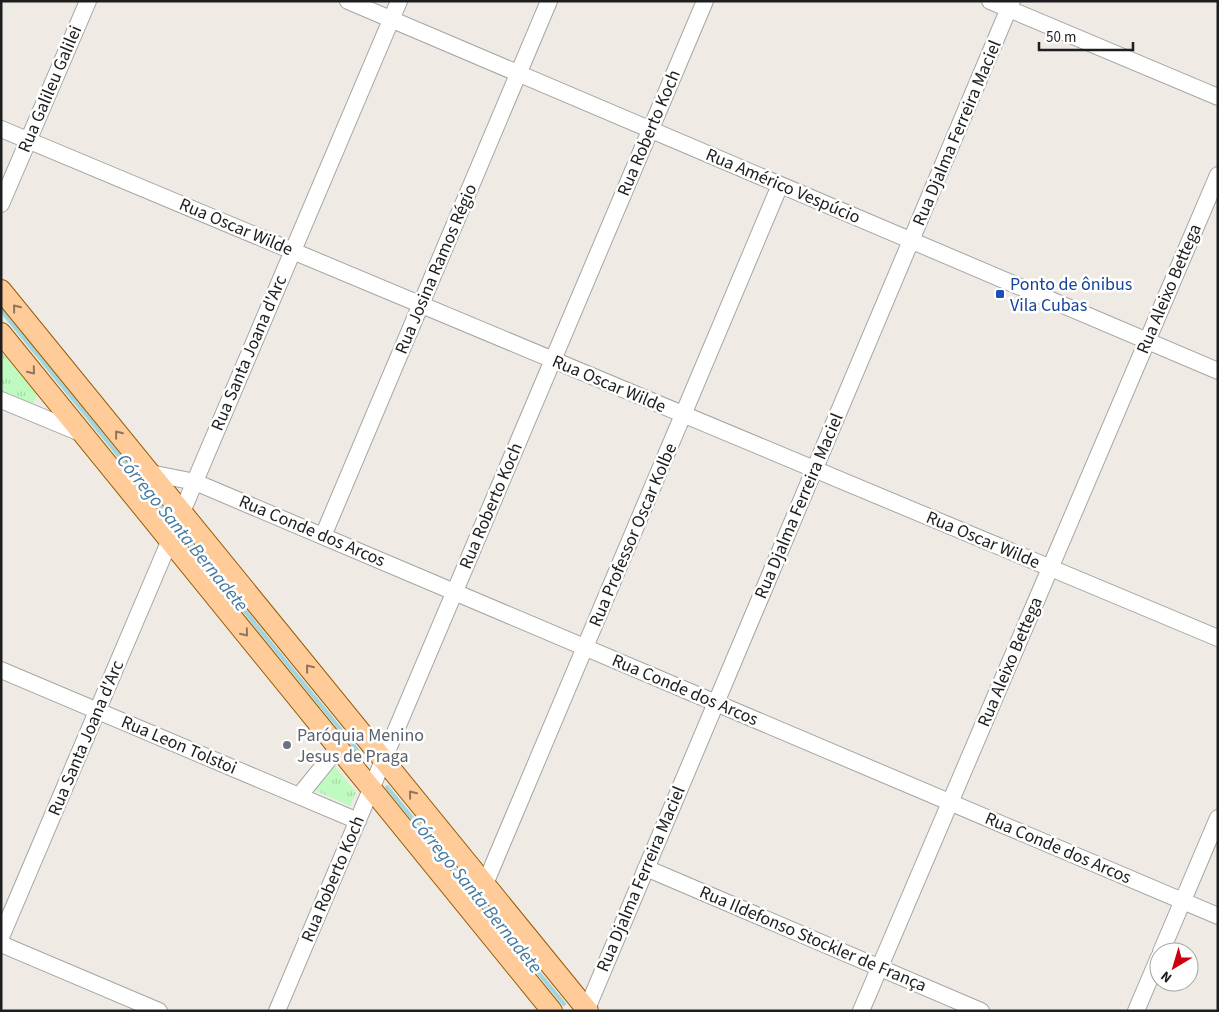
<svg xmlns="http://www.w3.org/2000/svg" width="1219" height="1012" viewBox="0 0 1219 1012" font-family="'Source Sans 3',sans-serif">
  <defs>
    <pattern id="park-tufts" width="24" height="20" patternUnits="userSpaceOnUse" patternTransform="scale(1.25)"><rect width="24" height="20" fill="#bffbc0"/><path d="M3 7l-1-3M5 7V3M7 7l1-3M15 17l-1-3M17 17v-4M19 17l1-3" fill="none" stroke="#a4d7a5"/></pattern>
  </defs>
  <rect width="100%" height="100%" fill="#efebe4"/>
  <path fill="url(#park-tufts)" d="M1,348L37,392L36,398L33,403H27L1,392Z
    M333,764L356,792L350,806L312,789Z"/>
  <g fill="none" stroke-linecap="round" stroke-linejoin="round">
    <path stroke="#a3d5df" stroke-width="4" d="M1,310L362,756
      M387,787L564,1004"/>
    <g stroke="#a5a5a5" stroke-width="18">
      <path id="minor" d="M348,1L1218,371
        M990,1L1218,97
        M1,129L1218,638
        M1,204L88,1
        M1,400L83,434
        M150,473L195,482L1218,916
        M182,512L399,1
        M323,536L549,1
        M1,670L358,821
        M299,796L338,748
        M646,868L981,1011
        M485,884L780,185
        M1,937L170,540
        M1,944L159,1011
        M1161,952L1218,818
        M277,1011L705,1
        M586,1011L1012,1
        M861,1011L1218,175
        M1136,1011L1159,957"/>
    </g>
    <g stroke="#985c00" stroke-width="22">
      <path id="major" d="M1,290L588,1011
        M1,333L552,1011"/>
    </g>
    <use href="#minor" stroke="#fff" stroke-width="16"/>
    <use href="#major" stroke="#fc9" stroke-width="20"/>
  </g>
  <defs><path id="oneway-chevron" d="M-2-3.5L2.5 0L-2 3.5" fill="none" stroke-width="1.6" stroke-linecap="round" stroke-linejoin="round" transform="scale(1.25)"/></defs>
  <g stroke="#8e755c">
    <use href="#oneway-chevron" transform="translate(16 308) rotate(-129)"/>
    <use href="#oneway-chevron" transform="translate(32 371) rotate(51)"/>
    <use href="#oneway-chevron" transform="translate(118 434) rotate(-129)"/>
    <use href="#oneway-chevron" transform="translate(245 633) rotate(51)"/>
    <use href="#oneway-chevron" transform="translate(309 668) rotate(-129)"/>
    <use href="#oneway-chevron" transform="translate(412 794) rotate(-129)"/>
  </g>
  <rect fill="#1a4fb4" stroke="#fff" stroke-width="2" x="995" y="289" width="10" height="10" rx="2.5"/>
  <circle fill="#6b7280" stroke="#fff" stroke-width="2" cx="287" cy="745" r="5"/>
  <g text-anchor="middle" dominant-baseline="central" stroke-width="5" stroke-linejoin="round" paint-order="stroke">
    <g font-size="18" fill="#1e1e1e" stroke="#fff">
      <text transform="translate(50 89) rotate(-67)">Rua Galileu Galilei</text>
      <text transform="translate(649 133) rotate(-67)">Rua Roberto Koch</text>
      <text transform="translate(957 133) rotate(-67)">Rua Djalma Ferreira Maciel</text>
      <text transform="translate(783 186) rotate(23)">Rua Américo Vespúcio</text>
      <text transform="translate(236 227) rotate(23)">Rua Oscar Wilde</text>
      <text transform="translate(436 269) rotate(-67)">Rua Josina Ramos Régio</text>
      <text transform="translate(1169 289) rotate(-67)">Rua Aleixo Bettega</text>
      <text transform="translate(249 353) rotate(-67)">Rua Santa Joana d'Arc</text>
      <text transform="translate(609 384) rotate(23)">Rua Oscar Wilde</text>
      <text transform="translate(491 506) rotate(-67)">Rua Roberto Koch</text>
      <text transform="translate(799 506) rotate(-67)">Rua Djalma Ferreira Maciel</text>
      <text transform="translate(312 531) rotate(23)">Rua Conde dos Arcos</text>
      <text transform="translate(633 535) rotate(-67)">Rua Professor Oscar Kolbe</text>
      <text transform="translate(983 540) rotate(23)">Rua Oscar Wilde</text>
      <text transform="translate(1010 662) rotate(-67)">Rua Aleixo Bettega</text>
      <text transform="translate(685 690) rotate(23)">Rua Conde dos Arcos</text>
      <text transform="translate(86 738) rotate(-67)">Rua Santa Joana d'Arc</text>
      <text transform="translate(179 745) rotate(23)">Rua Leon Tolstoi</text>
      <text transform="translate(1058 848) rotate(23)">Rua Conde dos Arcos</text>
      <text transform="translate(333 879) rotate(-67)">Rua Roberto Koch</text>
      <text transform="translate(641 879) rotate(-67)">Rua Djalma Ferreira Maciel</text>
      <text transform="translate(813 939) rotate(23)">Rua Ildefonso Stockler de França</text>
    </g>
    <g font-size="18" fill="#164399" stroke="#fff" text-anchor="start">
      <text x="1010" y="284">Ponto de ônibus<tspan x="1010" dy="21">Vila Cubas</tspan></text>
    </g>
    <g font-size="18" fill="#5b616d" stroke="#fff" text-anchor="start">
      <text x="297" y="735">Paróquia Menino<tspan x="297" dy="21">Jesus de Praga</tspan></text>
    </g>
    <g font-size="19" font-style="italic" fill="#4278a1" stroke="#fff">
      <text transform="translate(182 533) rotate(51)">Córrego Santa Bernadete</text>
      <text transform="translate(476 895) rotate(51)">Córrego Santa Bernadete</text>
    </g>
  </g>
  <rect width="1219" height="1012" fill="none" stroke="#1e1e1e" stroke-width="5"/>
  <g transform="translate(1174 967) rotate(218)"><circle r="24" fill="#ffffff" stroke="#a5a5a5"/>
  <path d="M0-4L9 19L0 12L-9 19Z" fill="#cc000d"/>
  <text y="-8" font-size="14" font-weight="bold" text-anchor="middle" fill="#1e1e1e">N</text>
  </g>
  <path d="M1039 42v8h94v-8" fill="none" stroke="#1e1e1e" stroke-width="2.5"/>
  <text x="1046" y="42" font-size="15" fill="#1e1e1e" stroke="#ffffff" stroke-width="4" paint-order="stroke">50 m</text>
</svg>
